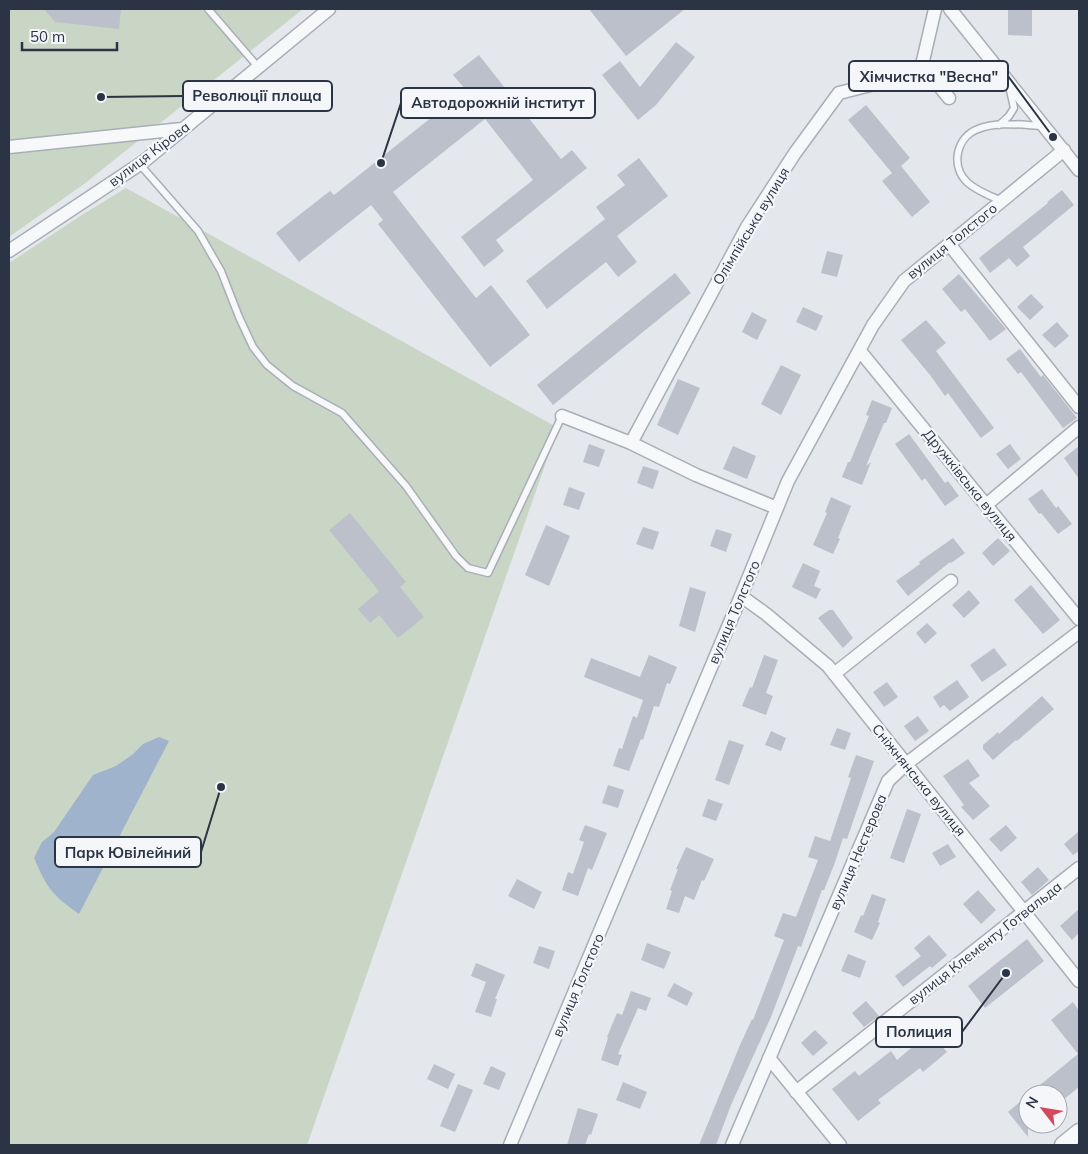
<svg xmlns="http://www.w3.org/2000/svg" width="1088" height="1154" viewBox="0 0 1088 1154" font-family="Mulish,sans-serif">
  <rect width="100%" height="100%" fill="#e4e7ec"/>
  <path fill="#c9d6c5" d="M9,9H303L84,184L9,237Z
    M126,188L558,428L307,1145H9V263L85,213Z"/>
  <path fill="#9fb4cc" d="M159,737L169,741L79,914C52,895 47,888 34,858L42,842L54,832L93,775L116,766L133,754L143,744Z"/>
  <path fill="#bbc0ca" d="M44,9H121L119,29L55,22Z
    M589,9H685L626,56Z
    M1008,9H1032V36L1008,35Z
    M676,42L695,57L656,105L638,120L602,75L620,61L640,87Z
    M479,55L561,159L572,150L587,168L496,240L504,251L484,267L461,237L533,180L485,119L393,192L476,298L491,285L530,335L490,367L378,224L383,220L371,205L299,262L276,233L330,191L334,195L466,90L453,75Z
    M866,105L910,158L901,166L930,202L912,217L882,181L892,173L848,120Z
    M639,158L668,196L617,236L637,262L618,277L606,262L547,309L526,281L605,219L596,207L625,185L617,175Z
    M1062,190L1074,205L1023,247L1030,256L1017,267L1009,258L990,273L979,258L1048,203L1047,202Z
    M827,251L843,255L837,277L821,273Z
    M675,273L691,293L553,405L537,385Z
    M959,274L1006,329L990,341L965,309L961,312L942,289Z
    M1031,294L1044,307L1030,320L1017,307Z
    M803,307L823,316L816,331L796,322Z
    M752,312L767,320L757,340L742,332Z
    M926,320L946,343L936,351L994,428L981,438L948,393L945,396L930,375L901,340Z
    M1057,322L1069,336L1055,348L1042,335Z
    M1020,349L1041,377L1043,375L1077,418L1063,428L1021,372L1018,374L1006,359Z
    M781,365L801,375L781,415L761,404Z
    M678,379L700,388L678,435L657,425Z
    M872,400L892,408L886,423H884L866,466L871,462L862,485L842,477L848,462H850L869,416L866,415Z
    M909,434L945,483L948,481L959,496L945,506L925,478L922,481L895,444Z
    M589,444L605,450L599,467L583,462Z
    M1010,444L1021,459L1008,469L996,454Z
    M733,446L756,456L747,479L723,469Z
    M1079,446V479L1064,458Z
    M643,466L659,471L653,489L637,483Z
    M569,487L585,493L579,510L563,505Z
    M1042,489L1056,508L1058,506L1072,524L1058,534L1041,513L1039,514L1028,499Z
    M831,497L851,506L838,538L840,539L833,554L813,545L827,513L825,512Z
    M350,513L406,582L400,587L424,617L398,638L379,615L370,623L358,609L379,591L329,530Z
    M546,525L570,536L549,586L525,575Z
    M643,527L659,532L653,550L636,544Z
    M716,529L732,534L726,552L710,546Z
    M953,538L965,553L951,563L950,562L908,596L896,581L920,564L919,562Z
    M998,538L1010,551L993,566L982,553Z
    M803,563L820,571L814,586L821,589L816,599L792,587Z
    M1031,585L1060,620L1043,634L1014,600Z
    M690,587L706,592L695,632L679,626Z
    M969,590L980,603L964,618L952,605Z
    M829,610H833L853,638L843,648L818,618Z
    M927,623L937,633L925,644L916,633Z
    M994,648L1007,665L982,682L970,665Z
    M649,655L677,667L670,684L667,683L659,707L654,706L643,740L641,739L629,771L613,766L619,748L622,749L633,716L637,718L643,700L584,677L591,658L640,677Z
    M764,655L778,660L766,693L773,696L766,715L742,706L750,687L752,688Z
    M957,680L969,697L950,711L944,705L940,708L933,697Z
    M887,682L898,697L884,707L873,692Z
    M1042,696L1054,709L1017,741L1016,740L993,760L983,749V745L998,732L999,734Z
    M918,716L929,731L915,741L904,726Z
    M837,728L851,733L845,750L830,745Z
    M771,731L786,738L781,751L765,745Z
    M729,740L744,745L729,785L715,780Z
    M856,755L874,761L847,839L843,838L834,865L824,890H822L801,947L798,946L771,1017L731,1105L716,1145H699L740,1045L752,1019L753,1020L784,940L774,936L783,913L796,917L818,860L808,857L815,836L830,841L851,778L848,777Z
    M968,759L980,776L969,783L990,806L973,820L961,807L964,805L943,776Z
    M608,785L624,790L618,808L602,803Z
    M708,799L723,804L716,821L702,816Z
    M907,809L921,814L904,863L890,858Z
    M585,825L607,833L592,870L588,868L578,896L562,890L568,872L573,874L584,842L579,840Z
    M1006,825L1017,838L1001,852L989,839Z
    M1079,831V851L1073,855L1064,844Z
    M948,844L956,857L940,866L932,853Z
    M686,847L714,859L704,881L702,880L694,900L685,896L679,913L666,909L672,891L670,890L678,869H676Z
    M1038,867L1049,880L1032,895L1021,882Z
    M517,879L542,892L534,909L508,896Z
    M978,890L996,910L981,924L963,904Z
    M872,894L886,899L878,922L880,923L872,940L854,932L861,915L863,916Z
    M1079,909V933L1072,940L1060,926Z
    M929,935L947,955L932,968L930,966L903,987L895,976L921,956L914,948Z
    M1027,939L1044,961L985,1008L968,986Z
    M647,943L671,952L664,969L641,960Z
    M539,946L555,951L549,969L533,963Z
    M848,954L866,961L860,978L841,971Z
    M476,963L505,975L495,999H497L491,1017L475,1012L486,982L471,976Z
    M674,983L693,993L687,1006L667,996Z
    M631,991L651,998L646,1011L638,1008L618,1054L622,1055L618,1066L601,1060L608,1038L607,1037L617,1013L622,1015Z
    M866,1001L879,1016L864,1027L852,1013Z
    M1073,1002L1079,1011V1087L1058,1104V1094H1029L1078,1054L1051,1020Z
    M815,1030L828,1043L813,1056L801,1043Z
    M930,1032L947,1052L923,1072L920,1068L878,1100L881,1103L858,1121L832,1089L855,1071L859,1076L891,1051L897,1060Z
    M434,1064L455,1074L448,1089L427,1079Z
    M491,1066L506,1073L499,1090L483,1084Z
    M623,1082L647,1092L640,1109L616,1100Z
    M458,1084L473,1090L455,1132L440,1126Z
    M1028,1095V1137L1008,1112Z
    M578,1108L598,1114L591,1135L589,1134L585,1145H567Z"/>
  <g fill="none" stroke-linecap="round" stroke-linejoin="round">
    <g stroke="#a9aeb7" stroke-width="9">
      <path id="service" d="M208,9L259,68
        M999,125L1009,116L1014,108L1010,90
        M143,163V168L198,231L221,271L239,317L253,347L267,365L293,386L342,413L406,486L456,556L468,568L488,573L562,416
        M1002,201C990,196 977,191 968,183C950,167 956,137 978,129C997,121 1022,125 1043,126"/>
    </g>
    <g stroke="#a9aeb7" stroke-width="15">
      <path id="minor" d="M935,9L922,65L949,98
        M950,9L1079,170
        M9,147L182,129
        M949,244L1079,407
        M9,251L143,162L329,9
        M860,351L1079,619
        M562,416L631,443L696,475L777,508
        M631,443L747,227L795,153L839,93L890,80L922,65
        M986,505L1079,427
        M741,596L766,614L828,666L1079,981
        M834,674L951,581
        M769,1058L840,1145
        M796,1092L1079,868
        M510,1145L741,596L788,481L873,325L904,281L1064,150
        M732,1145L888,781L906,764L1079,632"/>
    </g>
    <g stroke="#a9aeb7" stroke-width="19">
      <path id="tertiary" d="M1063,1145L1079,1132"/>
    </g>
    <use href="#service" stroke="#f7f8fa" stroke-width="6"/>
    <use href="#minor" stroke="#f7f8fa" stroke-width="12"/>
    <use href="#tertiary" stroke="#f7f8fa" stroke-width="16"/>
  </g>
  <g text-anchor="middle" dominant-baseline="central" stroke-width="4.5" stroke-linejoin="round" paint-order="stroke">
    <g font-size="14" fill="#2b3445" stroke="#f4f6f9">
      <text transform="translate(149 154) rotate(-37)">вулиця Кірова</text>
      <text transform="translate(751 226) rotate(-59)">Олімпійська вулиця</text>
      <text transform="translate(952 241) rotate(-39)">вулиця Толстого</text>
      <text transform="translate(970 485) rotate(51)">Дружківська вулиця</text>
      <text transform="translate(734 612) rotate(-67)">вулиця Толстого</text>
      <text transform="translate(919 780) rotate(51)">Сніжнянська вулиця</text>
      <text transform="translate(858 852) rotate(-67)">вулиця Нестерова</text>
      <text transform="translate(985 943) rotate(-38)">вулиця Клементу Готвальда</text>
      <text transform="translate(578 985) rotate(-67)">вулиця Толстого</text>
    </g>
  </g>
  <path fill="none" stroke="#2b3445" stroke-width="2" d="M1053 137L1008 76M101 97L183 96M381 163L401 103M221 787L201 852M1006 973L962 1032"/>
  <g fill="#2b3445" stroke="#f4f6f9" stroke-width="2">
    <circle cx="1053" cy="137" r="5"/>
    <circle cx="101" cy="97" r="5"/>
    <circle cx="381" cy="163" r="5"/>
    <circle cx="221" cy="787" r="5"/>
    <circle cx="1006" cy="973" r="5"/>
  </g>
  <g fill="#f4f6f9" stroke="#2b3445" stroke-width="2">
    <rect x="849" y="61" width="159" height="30" rx="5"/>
    <rect x="183" y="81" width="149" height="30" rx="5"/>
    <rect x="401" y="88" width="194" height="30" rx="5"/>
    <rect x="55" y="837" width="146" height="30" rx="5"/>
    <rect x="876" y="1017" width="86" height="30" rx="5"/>
  </g>
  <g font-size="15" text-anchor="middle" font-weight="bold" fill="#2b3445">
    <text x="929" y="82">Хімчистка "Весна"</text>
    <text x="257" y="101">Революції площа</text>
    <text x="498" y="108">Автодорожній інститут</text>
    <text x="128" y="858">Парк Ювілейний</text>
    <text x="919" y="1037">Полиция</text>
  </g>
  <rect width="1088" height="1154" fill="none" stroke="#2b3445" stroke-width="20"/>
  <g transform="translate(1043 1109) rotate(301)"><circle r="24" fill="#f4f6f9" stroke="#a4a8b1"/>
  <path d="M0-4L9 19L0 12L-9 19Z" fill="#d1495b"/>
  <text y="-8" font-size="14" font-weight="bold" text-anchor="middle" fill="#2b3445">N</text>
  </g>
  <path d="M22 42v8h95v-8" fill="none" stroke="#2b3445" stroke-width="2.5"/>
  <text x="30" y="42" font-size="15" fill="#2b3445" stroke="#f4f6f9" stroke-width="4" paint-order="stroke">50 m</text>
</svg>
